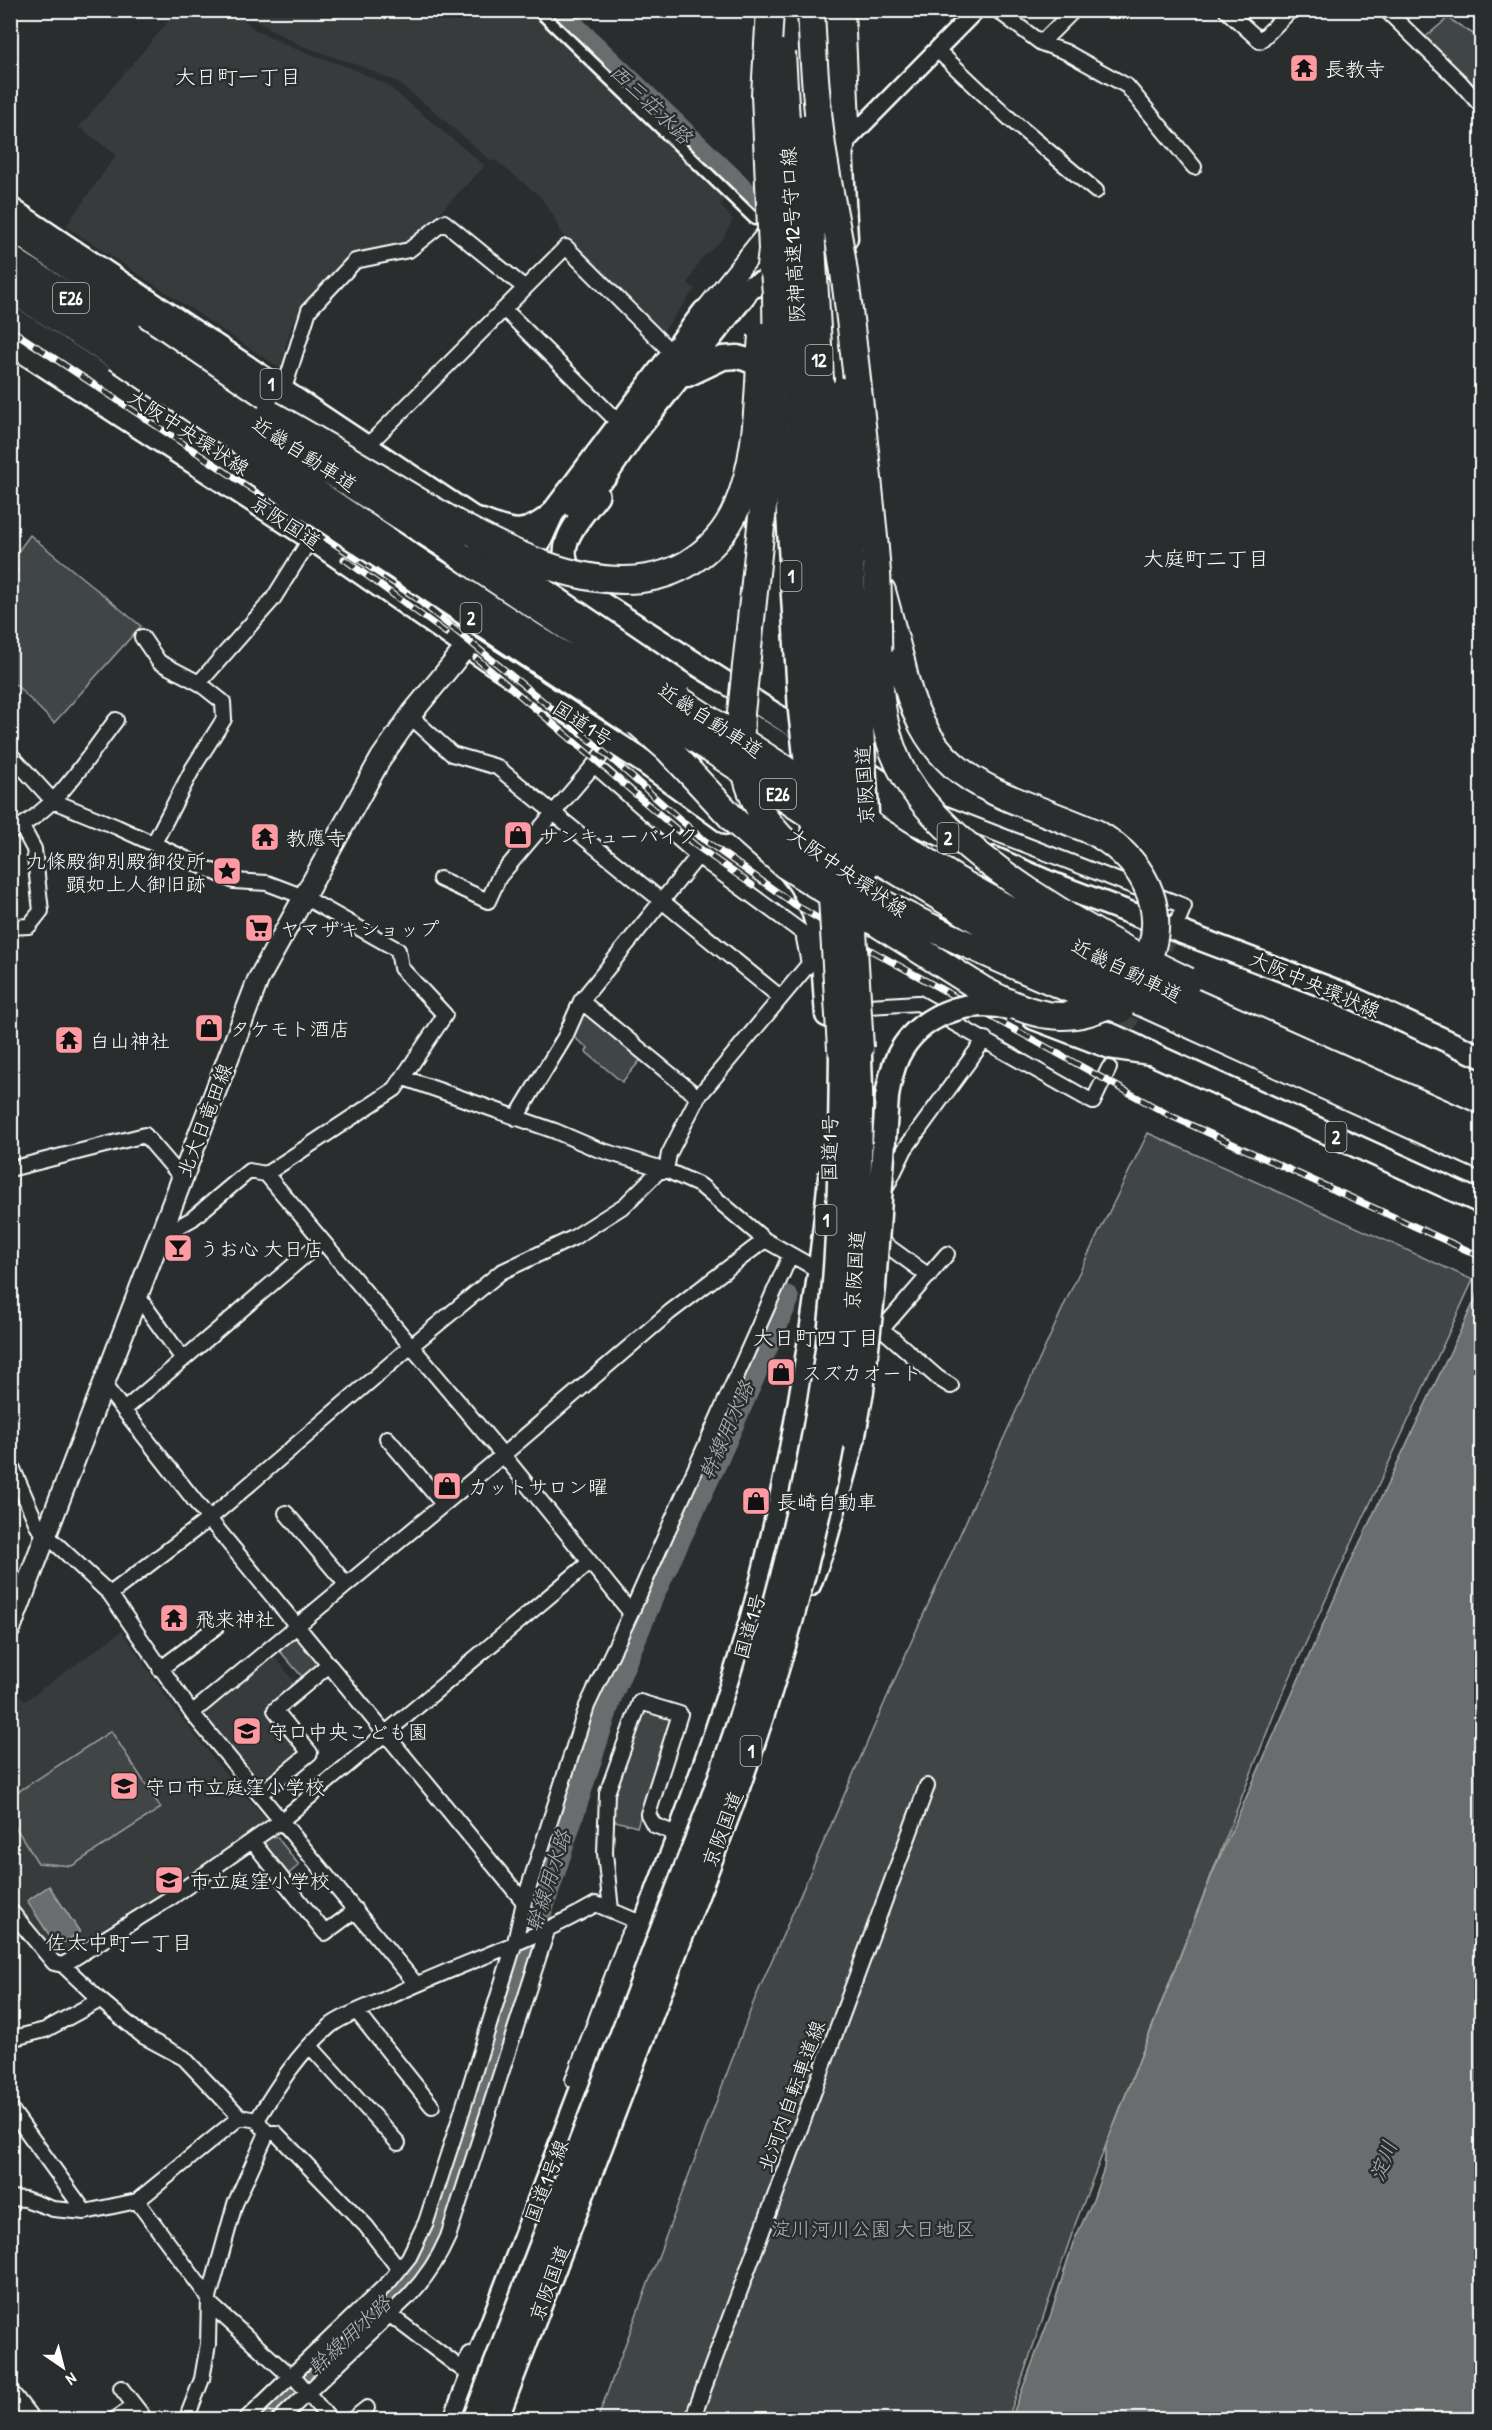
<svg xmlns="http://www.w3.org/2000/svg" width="1492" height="2430" viewBox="0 0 1492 2430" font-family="'Patrick Hand','Klee One',sans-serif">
  <rect width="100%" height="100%" fill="#2a2d2e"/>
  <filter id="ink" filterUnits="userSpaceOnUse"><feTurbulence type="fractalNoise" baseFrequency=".0167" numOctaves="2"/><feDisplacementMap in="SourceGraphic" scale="12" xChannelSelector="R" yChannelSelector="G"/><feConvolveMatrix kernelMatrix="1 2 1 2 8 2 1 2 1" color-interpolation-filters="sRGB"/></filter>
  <g filter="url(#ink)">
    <path fill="#373a3b" d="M177,11H235L254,29L293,48L353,69L387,85L484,165L483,168L405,248L353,258L293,321L285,348L288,349L284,371L66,226L116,155L79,127Z
      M245,11H532L727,198L720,205L733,220L722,240L700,260L688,283L695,289L660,336L560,232L554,217L540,196L496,161H491L429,107L393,79H388L371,70L300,45L254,20Z
      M122,1631L171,1704L220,1767L266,1819L265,1826L80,1946L68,1958L63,1957L11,1900V1682L25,1701Z
      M268,1658L277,1659L297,1686L270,1707L303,1749L301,1755L266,1783L259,1782L208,1718L209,1709Z"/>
    <path fill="#414445" stroke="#a0a2a2" stroke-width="1.5" d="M1448,18L1481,39V100L1423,39Z
      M30,535L141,626L54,723L11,680V580L18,570L11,561Z
      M586,1009L644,1056L622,1082L586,1052L588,1048L572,1036L581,1010Z
      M1148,1133L1473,1280L1280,1699L1076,2222L1008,2419L597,2420L754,2001L912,1640L1076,1279Z
      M293,1638L299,1639L318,1662L317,1668L304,1679L279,1650Z
      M647,1709L668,1715L671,1720L637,1827L612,1820L613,1794L642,1711Z
      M111,1731L161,1808L72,1866L38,1863L11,1820L13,1795Z
      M269,1837H277L299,1865L285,1877L260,1844Z"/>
    <path fill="#6a6c6d" stroke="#a6a7a7" stroke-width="1.5" d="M1481,1287V2419H1011L1051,2314L1073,2243L1093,2200L1104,2168L1106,2145L1213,1872L1352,1559Z
      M49,1886L80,1932L57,1947L27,1901Z"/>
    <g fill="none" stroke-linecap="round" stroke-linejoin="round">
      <path stroke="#6a6c6d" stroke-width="28" d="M553,10L748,198
        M257,2420L395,2292L418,2266L433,2237L610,1691L651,1593L714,1460L785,1299"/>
      <path stroke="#3f4243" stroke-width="14" stroke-dasharray="14 7" stroke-linecap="butt" d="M1156,968L1177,923
        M1109,1068L1141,999"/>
      <g stroke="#fff" stroke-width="15">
        <path id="pedestrian" d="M538,10L755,219"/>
      </g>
      <g stroke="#fff" stroke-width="18">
        <path id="minor" d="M997,10L1041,43L1066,52L1127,86L1194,167
          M1124,10H1128
          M1226,10L1260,41L1291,10
          M1386,10L1460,82L1482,107
          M1041,43L1074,10
          M937,50L1010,119L1096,191
          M505,310L620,424
          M283,392L309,310L355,261L409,250L444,222L525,288
          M366,447L566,247L673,354
          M142,637L159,662L199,683L223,702L224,719L193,768L154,843
          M199,683L273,599L311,538
          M410,716L452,754L497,767L780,997
          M611,741L594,765L698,856L803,933L809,964L698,1097L669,1154L666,1170
          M10,754L53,801L117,827L234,881L267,883L304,897L398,950L401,968L445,1015L395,1089L266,1174
          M943,813L1184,906L1179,918
          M10,832C57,810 86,759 116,720
          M440,879L488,901L499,877L594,765
          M10,927L29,926L41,911L34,849L22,827
          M581,1001L698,856
          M853,1007L918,1003L1093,1102L1109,1068
          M404,1078L555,1131L597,1149L666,1170L701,1186L765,1240L818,1270H826
          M516,1118L565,1037L581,1001L698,1097
          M10,1169L145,1135L182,1178
          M887,1186L905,1149L985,1039
          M875,1237L929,1276
          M947,1254L882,1329L938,1378L951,1386
          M137,1295L183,1359
          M104,1385L209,1519L524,1902
          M124,1410L322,1241
          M387,1438L443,1504
          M10,1462L38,1527L110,1594L192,1713L416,1984
          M286,1513L346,1584
          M110,1594L209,1519L410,1347L501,1272L573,1238L625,1205L658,1172L666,1170
          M631,1613L790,1256
          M160,1669L216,1627
          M192,1713L503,1455L670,1312L765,1240
          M260,1794L310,1753L275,1710L329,1665
          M252,1841L325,1933L356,1910
          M10,1910L54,1963L63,1965L172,1897L282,1820L590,1562L503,1455L266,1174L249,1171L192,1219L158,1238
          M611,1910L605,1853L607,1793L640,1702L680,1714L648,1814L654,1825L679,1835
          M63,1965L100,2000L143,2036L184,2058L240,2117
          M357,2012L432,2106
          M10,2039L45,2030L100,2000
          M310,2046L398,2143
          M573,2080L627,1938L637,1920
          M10,2108L85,2212
          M257,2120C277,2087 299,2052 330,2026C343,2015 371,2006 387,1998C456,1965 530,1942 596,1904L636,1921
          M267,2133H276L366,2226L399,2269
          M10,2198L25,2199L53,2209L85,2212L137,2201L240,2117L257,2120L267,2133L235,2204L209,2298L208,2344L202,2379L186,2420
          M137,2201L209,2298
          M209,2303L290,2376
          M390,2315L463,2370L469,2354
          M292,2374L330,2420
          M121,2388L146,2420
          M10,2390L33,2420
          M114,2420L135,2406
          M245,2420L389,2282L409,2257L426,2222L459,2121L515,1942L524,1902L587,1706L631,1613L590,1562
          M279,2420L409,2296C426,2278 438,2260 448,2237L548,1928
          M352,2420L367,2408
          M692,2420L927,1786"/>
      </g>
      <g stroke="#fff" stroke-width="21">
        <path id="tertiary" d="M842,146L976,10"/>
      </g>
      <g stroke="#fff" stroke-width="24">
        <path id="secondary" d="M837,155L849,124L844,10
          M706,310L776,223
          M10,1629L258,980L381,758L413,712L467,646"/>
      </g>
      <g stroke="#fff" stroke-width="26">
        <path id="primary" d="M10,229L272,407
          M10,316L239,464
          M553,572L812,738
          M579,581C547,550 577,523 598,495
          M502,599L566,641
          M680,682L818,766
          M854,764L929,812
          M702,772L764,814
          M855,789L902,818L960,843
          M994,858L1046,881L1342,993L1482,1057
          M962,951C1000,977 1040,1002 1082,1022C1105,1032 1128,1041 1150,1053L1482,1203"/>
      </g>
      <g stroke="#fff" stroke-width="27">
        <path id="trunk" d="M841,147L846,238
          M10,209L494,532
          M10,343L311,538L467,646L647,764L728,823
          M687,375L723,358L737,357
          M576,508L592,486L606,475L633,435L745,294
          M482,521C512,533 526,537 552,514
          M483,626L532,558L552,514L704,312L751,287L782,276L800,275L812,279L829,296L835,312L838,329L842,389
          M790,871C826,912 822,963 827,1015
          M1034,1018L1110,1047L1150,1053
          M809,1585L824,1545L853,1440
          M455,2420L679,1835C710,1752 740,1667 762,1580C795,1448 817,1312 830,1177"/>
      </g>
      <g stroke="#fff" stroke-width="30">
        <path id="motorway" d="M829,10L828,34L833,134L841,147
          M10,259L131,337
          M10,288L117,357
          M882,591L901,661"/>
      </g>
      <use href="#pedestrian" stroke="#2a2d2e" stroke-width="10"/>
      <use href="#minor" stroke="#2a2d2e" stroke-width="14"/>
      <use href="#tertiary" stroke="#2a2d2e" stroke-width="16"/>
      <use href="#secondary" stroke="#2a2d2e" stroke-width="20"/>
      <use href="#primary" stroke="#2a2d2e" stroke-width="21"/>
      <use href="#trunk" stroke="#2a2d2e" stroke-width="22"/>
      <use href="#motorway" stroke="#2a2d2e" stroke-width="26"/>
      <g stroke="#fff" stroke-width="7">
        <path id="rail" d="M10,329L412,595L581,732L700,837L794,904L874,952L1171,1116L1482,1257
          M344,559L446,633
          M476,658L695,845L752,885"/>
      </g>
      <use href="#rail" stroke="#2a2d2e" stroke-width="4.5" stroke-dasharray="14" stroke-linecap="butt"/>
      <g stroke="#fff" stroke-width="26" stroke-linecap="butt">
        <path id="primary-bridge" d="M239,464L629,723
          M480,546L680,682"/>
      </g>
      <g stroke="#fff" stroke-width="27" stroke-linecap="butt">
        <path id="trunk-bridge" d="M737,357C761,362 773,374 781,398L800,711L819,881
          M842,389L867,812L864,909
          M853,1440L862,1391L874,1287L887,1097C889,1083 892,1069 898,1056C919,1015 966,998 1009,1008
          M474,2420L712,1799C768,1646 811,1488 830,1325C840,1234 840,1142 841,1049L839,1032
          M496,2420L731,1807C787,1652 832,1492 850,1327C858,1257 860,1185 861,1114C862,1086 859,1059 860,1032"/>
      </g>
      <g stroke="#fff" stroke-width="30" stroke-linecap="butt">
        <path id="motorway-bridge" d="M811,10C813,56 816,101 822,146C827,179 834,213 840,246C847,287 851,329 856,370C863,437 872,505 877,573C881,640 869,716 906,778C954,857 1103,941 1188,981
          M782,53L841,1049
          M805,128L860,1048
          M772,250L776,293L777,377L741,713C739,753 745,793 770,825C799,862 842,882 882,903C959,943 1040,977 1120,1010
          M770,267L772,250L765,95L770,10
          M131,337L291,446L443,543L481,570L876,829L955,879L1005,907L1086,952L1166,990L1482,1131
          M117,357C225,430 331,505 440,576C492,610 543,645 598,675L874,857L992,929L1136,1000L1482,1157
          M270,414C310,436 349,460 388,483C465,529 597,616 687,564C710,550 727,531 737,507C760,455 757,392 762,336
          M901,661C926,787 995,789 1096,833C1149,864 1173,918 1140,975
          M619,706L668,749L736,822L785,865L983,990C1030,1015 1066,1028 1115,1001"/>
      </g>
      <use href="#primary-bridge" stroke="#2a2d2e" stroke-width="21"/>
      <use href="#trunk-bridge" stroke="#2a2d2e" stroke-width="22"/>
      <use href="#motorway-bridge" stroke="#2a2d2e" stroke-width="26"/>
    </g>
  </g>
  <defs>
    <g id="temple-square" transform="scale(1.5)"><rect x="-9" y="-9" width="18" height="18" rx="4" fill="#ff9aa2" stroke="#2a2d2e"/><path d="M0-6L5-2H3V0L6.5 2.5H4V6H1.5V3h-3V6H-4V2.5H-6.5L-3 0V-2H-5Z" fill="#111"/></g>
    <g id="shop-square" transform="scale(1.5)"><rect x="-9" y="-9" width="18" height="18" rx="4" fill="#ff9aa2" stroke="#2a2d2e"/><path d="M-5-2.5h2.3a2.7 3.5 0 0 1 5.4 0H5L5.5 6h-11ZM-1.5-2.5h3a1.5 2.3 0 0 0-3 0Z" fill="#111"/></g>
    <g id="sight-square" transform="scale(1.5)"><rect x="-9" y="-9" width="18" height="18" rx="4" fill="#ff9aa2" stroke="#2a2d2e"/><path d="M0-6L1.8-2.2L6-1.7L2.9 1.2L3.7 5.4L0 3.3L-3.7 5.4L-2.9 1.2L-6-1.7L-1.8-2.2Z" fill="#111"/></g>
    <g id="supermarket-square" transform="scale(1.5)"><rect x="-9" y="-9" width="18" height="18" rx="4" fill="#ff9aa2" stroke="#2a2d2e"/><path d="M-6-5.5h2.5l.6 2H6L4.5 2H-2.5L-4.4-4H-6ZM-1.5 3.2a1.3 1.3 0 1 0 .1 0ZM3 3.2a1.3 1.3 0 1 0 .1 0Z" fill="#111"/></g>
    <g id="bar-square" transform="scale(1.5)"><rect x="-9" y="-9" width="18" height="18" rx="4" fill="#ff9aa2" stroke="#2a2d2e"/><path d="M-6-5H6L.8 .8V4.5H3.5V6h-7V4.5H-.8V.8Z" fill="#111"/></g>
    <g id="school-square" transform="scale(1.5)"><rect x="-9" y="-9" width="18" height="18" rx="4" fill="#ff9aa2" stroke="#2a2d2e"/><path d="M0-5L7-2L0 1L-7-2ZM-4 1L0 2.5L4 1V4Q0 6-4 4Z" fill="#111"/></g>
  </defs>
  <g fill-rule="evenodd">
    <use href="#temple-square" x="1304" y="68"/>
    <use href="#shop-square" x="518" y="835"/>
    <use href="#temple-square" x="265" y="837"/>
    <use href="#sight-square" x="227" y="871"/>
    <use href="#supermarket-square" x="259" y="928"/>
    <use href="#shop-square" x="209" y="1028"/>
    <use href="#temple-square" x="69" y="1040"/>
    <use href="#bar-square" x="178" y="1248"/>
    <use href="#shop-square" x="781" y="1372"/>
    <use href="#shop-square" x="447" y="1486"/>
    <use href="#shop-square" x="756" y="1501"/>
    <use href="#temple-square" x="174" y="1618"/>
    <use href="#school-square" x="247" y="1731"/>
    <use href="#school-square" x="124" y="1786"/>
    <use href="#school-square" x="169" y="1880"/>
  </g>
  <g text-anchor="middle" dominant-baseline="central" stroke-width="5" stroke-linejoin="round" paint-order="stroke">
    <g fill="#2a2d2e" stroke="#bfc0c0" stroke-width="1.5">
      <rect x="53" y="283" width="36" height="30" rx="4.5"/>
      <rect x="805.5" y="345" width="27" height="30" rx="4.5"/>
      <rect x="260.5" y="369" width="21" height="30" rx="4.5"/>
      <rect x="780.5" y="561" width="21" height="30" rx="4.5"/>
      <rect x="460.5" y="603" width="21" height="30" rx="4.5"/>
      <rect x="760" y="779" width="36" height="30" rx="4.5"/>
      <rect x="937.5" y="823" width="21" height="30" rx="4.5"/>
      <rect x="1325.5" y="1122" width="21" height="30" rx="4.5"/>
      <rect x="815.5" y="1205" width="21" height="30" rx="4.5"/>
      <rect x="740.5" y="1736" width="21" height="30" rx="4.5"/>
    </g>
    <g font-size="18" font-weight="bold" fill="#fff">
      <text x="71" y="298">E26</text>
      <text x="819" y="360">12</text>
      <text x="271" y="384">1</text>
      <text x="791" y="576">1</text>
      <text x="471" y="618">2</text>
      <text x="778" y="794">E26</text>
      <text x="948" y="838">2</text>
      <text x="1336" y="1137">2</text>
      <text x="826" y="1220">1</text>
      <text x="751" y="1751">1</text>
    </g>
    <g font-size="20" fill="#fff" stroke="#2a2d2e" text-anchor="start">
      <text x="1325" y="68">長教寺</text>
      <text x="539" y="835">サンキューバイク</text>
      <text x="286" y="837">教應寺</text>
      <text x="206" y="860" text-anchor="end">九條殿御別殿御役所<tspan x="206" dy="23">顕如上人御旧跡</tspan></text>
      <text x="280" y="928">ヤマザキショップ</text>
      <text x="230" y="1028">タケモト酒店</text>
      <text x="90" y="1040">白山神社</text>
      <text x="199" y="1248">うお心 大日店</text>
      <text x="802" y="1372">スズカオート</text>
      <text x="468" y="1486">カットサロン曜</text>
      <text x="777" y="1501">長崎自動車</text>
      <text x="195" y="1618">飛来神社</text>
      <text x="268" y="1731">守口中央こども園</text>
      <text x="145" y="1786">守口市立庭窪小学校</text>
      <text x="190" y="1880">市立庭窪小学校</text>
    </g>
    <g font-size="20" fill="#fff" stroke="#2a2d2e">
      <text transform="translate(792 235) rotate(-93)">阪神高速12号守口線</text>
      <text transform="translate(189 432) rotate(33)">大阪中央環状線</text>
      <text transform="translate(305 454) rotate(33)">近畿自動車道</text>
      <text transform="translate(286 522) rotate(34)">京阪国道</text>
      <text transform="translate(711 720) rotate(33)">近畿自動車道</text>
      <text transform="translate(583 723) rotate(33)">国道1号</text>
      <text transform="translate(864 785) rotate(-93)">京阪国道</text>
      <text transform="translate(848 872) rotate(35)">大阪中央環状線</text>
      <text transform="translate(1127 970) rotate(26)">近畿自動車道</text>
      <text transform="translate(1315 984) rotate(23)">大阪中央環状線</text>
      <text transform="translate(204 1120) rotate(-69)">北大日竜田線</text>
      <text transform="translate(829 1148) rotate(-89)">国道1号</text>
      <text transform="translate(854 1270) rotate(-86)">京阪国道</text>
      <text transform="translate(749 1626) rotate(-74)">国道1号</text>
      <text transform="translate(722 1829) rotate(-69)">京阪国道</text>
      <text transform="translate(791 2096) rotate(-70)">北河内自転車道線</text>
      <text transform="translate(546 2181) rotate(-69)">国道1号線</text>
      <text transform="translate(549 2283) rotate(-69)">京阪国道</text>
    </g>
    <g font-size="20" fill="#b3b4b5" stroke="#2a2d2e">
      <text x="873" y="2228">淀川河川公園 大日地区</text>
    </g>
    <g font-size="21" fill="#fff" stroke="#2a2d2e">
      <text x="238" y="76">大日町一丁目</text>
      <text x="1206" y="558">大庭町二丁目</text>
      <text x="816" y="1337">大日町四丁目</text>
      <text x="119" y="1942">佐太中町一丁目</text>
    </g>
    <g font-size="21" font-style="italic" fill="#b4b6b6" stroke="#2a2d2e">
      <text transform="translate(651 104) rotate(44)">西三荘水路</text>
      <text transform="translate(726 1430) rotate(-66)">幹線用水路</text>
      <text transform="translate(548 1881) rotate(-72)">幹線用水路</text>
      <text transform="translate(1383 2161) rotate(-69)">淀川</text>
      <text transform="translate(349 2335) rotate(-43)">幹線用水路</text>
    </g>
  </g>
  <rect width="1492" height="2430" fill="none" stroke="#2a2d2e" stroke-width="36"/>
  <rect x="18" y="18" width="1456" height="2394" fill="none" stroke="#fff" stroke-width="2" filter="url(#ink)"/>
  <g transform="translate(63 2367) rotate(145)" stroke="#2a2d2e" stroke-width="4.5" paint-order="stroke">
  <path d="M0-4.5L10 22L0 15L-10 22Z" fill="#ffffff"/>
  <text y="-9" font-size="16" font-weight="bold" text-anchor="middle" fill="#ffffff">N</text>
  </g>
</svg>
